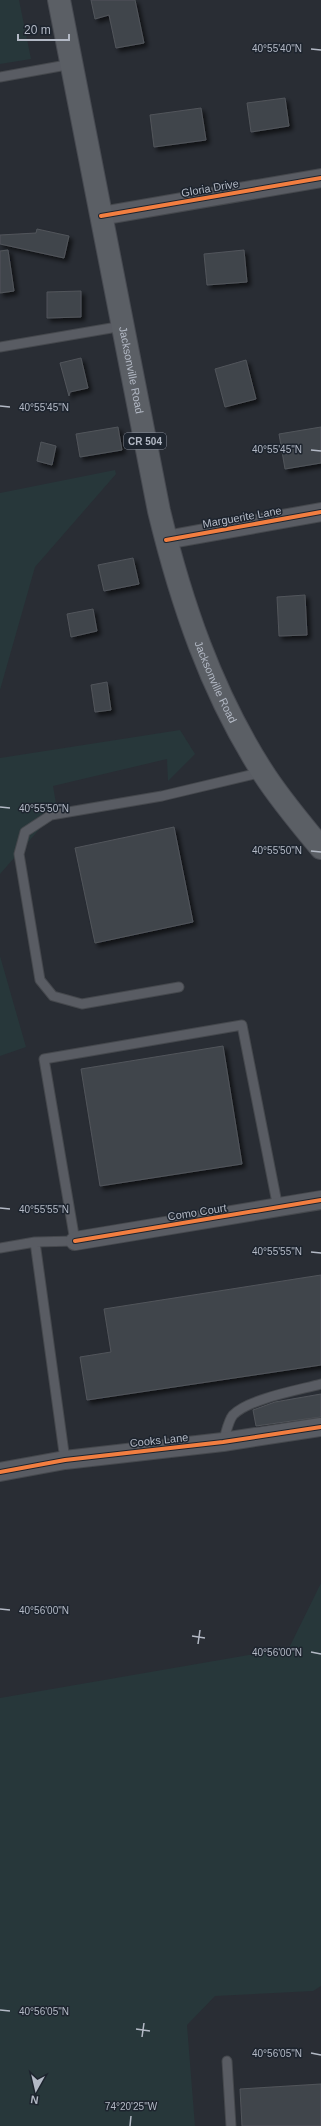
<svg xmlns="http://www.w3.org/2000/svg" width="321" height="2126" viewBox="0 0 321 2126" font-family="Helvetica,sans-serif">
  <defs>
    <filter id="shadow"><feDropShadow dx="3.5" dy="3.5" stdDeviation="2" flood-color="#0009"/></filter>
  </defs>
  <rect width="100%" height="100%" fill="#292d34"/>
  <path fill="#27373a" d="M0,0H19L31,59L0,64Z
    M115,470L116,474L35,567L0,690V493Z
    M180,730L195,754L168,781L167,759L53,786L57,809L0,874V758Z
    M0,956L26,1047L0,1056Z
    M321,1583V1986L313,1991L215,1996L187,2025L195,2126H0V1698L289,1648Z"/>
  <path fill="#41454b" stroke="#51555b" filter="url(#shadow)" d="M91,0H135L144,43L116,48L109,15L95,19Z
    M285,98L289,126L251,132L247,103Z
    M201,108L206,140L154,147L150,115Z
    M37,229L69,236L64,258L0,244V235L36,233Z
    M8,250L14,291L0,293V251Z
    M244,250L247,282L207,285L204,254Z
    M81,291V317L47,318V292Z
    M81,358L88,388L70,392L69,396L60,363Z
    M246,360L256,399L225,407L215,369Z
    M118,427L122,450L80,457L76,434Z
    M321,427V463L285,469L279,434Z
    M41,442L56,446L52,465L37,461Z
    M133,558L139,584L104,591L98,565Z
    M305,595L307,635L279,636L277,597Z
    M93,609L97,631L71,637L67,614Z
    M107,682L111,710L95,712L91,685Z
    M174,827L193,922L95,943L75,848Z
    M223,1046L242,1164L100,1186L81,1069Z
    M321,1275V1365L87,1400L80,1357L111,1352L104,1309Z
    M321,1394V1417L256,1426L253,1410L275,1402Z
    M321,2084V2126H242L240,2089Z"/>
  <g fill="none" stroke-linecap="round" stroke-linejoin="round">
    <g stroke="#45484d" stroke-width="11">
      <path id="lane" d="M0,77L72,64
        M0,347L123,326
        M179,987L82,1004L53,996L40,980L19,854L25,832L51,815L162,796L263,772
        M35,1242L65,1460
        M0,1248L35,1242L75,1241L44,1059L242,1025L278,1208
        M223,1442C226,1434 228,1421 233,1415C248,1399 299,1390 321,1384
        M227,2061L231,2126"/>
    </g>
    <g stroke="#45484d" stroke-width="20">
      <path id="street" d="M101,216L321,178
        M166,540L321,512
        M75,1241L321,1200
        M0,1472L65,1460L223,1442L321,1427"/>
    </g>
    <g stroke="#474a51" stroke-width="24">
      <g id="primary">
        <path id="s1" d="M59,0L159,511C181,602 211,691 262,771C279,798 301,824 321,848"/>
      </g>
    </g>
    <use href="#lane" stroke="#595c63" stroke-width="9"/>
    <use href="#street" stroke="#595c63" stroke-width="18"/>
    <use href="#primary" stroke="#5b5f65" stroke-width="22"/>
    <g stroke="#1d242e" stroke-width="6">
      <path id="cycleway" d="M101,216L321,178
        M166,540L321,512
        M75,1241L321,1200
        M0,1472L65,1460L223,1442L321,1427"/>
    </g>
    <use href="#cycleway" stroke="#f27e40" stroke-width="4"/>
  </g>
  <path fill="none" stroke="#b3b9c5" stroke-width="1.5" d="M311,49L321,50M0,406L10,407M311,450L321,451M0,807L10,808M311,851L321,852M0,1208L10,1209M311,1252L321,1253M0,1609L10,1610M192,1636L205,1638M198,1644L200,1630M311,1652L321,1654M0,2010L10,2011M136,2029L150,2031M142,2037L144,2023M311,2053L321,2055M130,2126L131,2116"/>
  <g text-anchor="middle" dominant-baseline="central" stroke-width="3" stroke-linejoin="round" paint-order="stroke">
    <rect fill="#1d242e" stroke="#868c98" stroke-width="1" x="124" y="433" width="42" height="16" rx="3"/>
    <g font-size="10" font-weight="bold" fill="#b3b9c5">
      <text x="145" y="441">CR 504</text>
    </g>
    <g font-size="11" fill="#b3b9c5" stroke="#1d242e">
      <text transform="translate(210 188) rotate(-10)">Gloria Drive</text>
      <text stroke="none"><textPath href="#s1" startOffset="377">Jacksonville Road</textPath></text>
      <text transform="translate(242 517) rotate(-10)">Marguerite Lane</text>
      <text stroke="none"><textPath href="#s1" startOffset="701">Jacksonville Road</textPath></text>
      <text transform="translate(197 1212) rotate(-9)">Como Court</text>
      <text transform="translate(159 1440) rotate(-6)">Cooks Lane</text>
    </g>
  </g>
  <g font-size="10" text-anchor="middle" fill="#b3b9c5" stroke="#1d242e" stroke-width="3" stroke-linejoin="round" paint-order="stroke">
    <text x="277" y="52">40°55'40"N</text>
    <text x="44" y="411">40°55'45"N</text>
    <text x="277" y="453">40°55'45"N</text>
    <text x="44" y="812">40°55'50"N</text>
    <text x="277" y="854">40°55'50"N</text>
    <text x="44" y="1213">40°55'55"N</text>
    <text x="277" y="1255">40°55'55"N</text>
    <text x="44" y="1614">40°56'00"N</text>
    <text x="277" y="1656">40°56'00"N</text>
    <text x="44" y="2015">40°56'05"N</text>
    <text x="277" y="2057">40°56'05"N</text>
    <text x="131" y="2110">74°20'25"W</text>
  </g>
  <g transform="translate(36 2090) rotate(188)" stroke="#1d242e" stroke-width="3" paint-order="stroke">
  <path d="M0-3L7 15L0 10L-7 15Z" fill="#b3b9c5"/>
  <text y="-6" font-size="11" font-weight="bold" text-anchor="middle" fill="#b3b9c5">N</text>
  </g>
  <path d="M18 34v6h51v-6" fill="none" stroke="#b3b9c5" stroke-width="2"/>
  <text x="24" y="34" font-size="12" fill="#b3b9c5" stroke="#1d242e" stroke-width="3" paint-order="stroke">20 m</text>
</svg>
